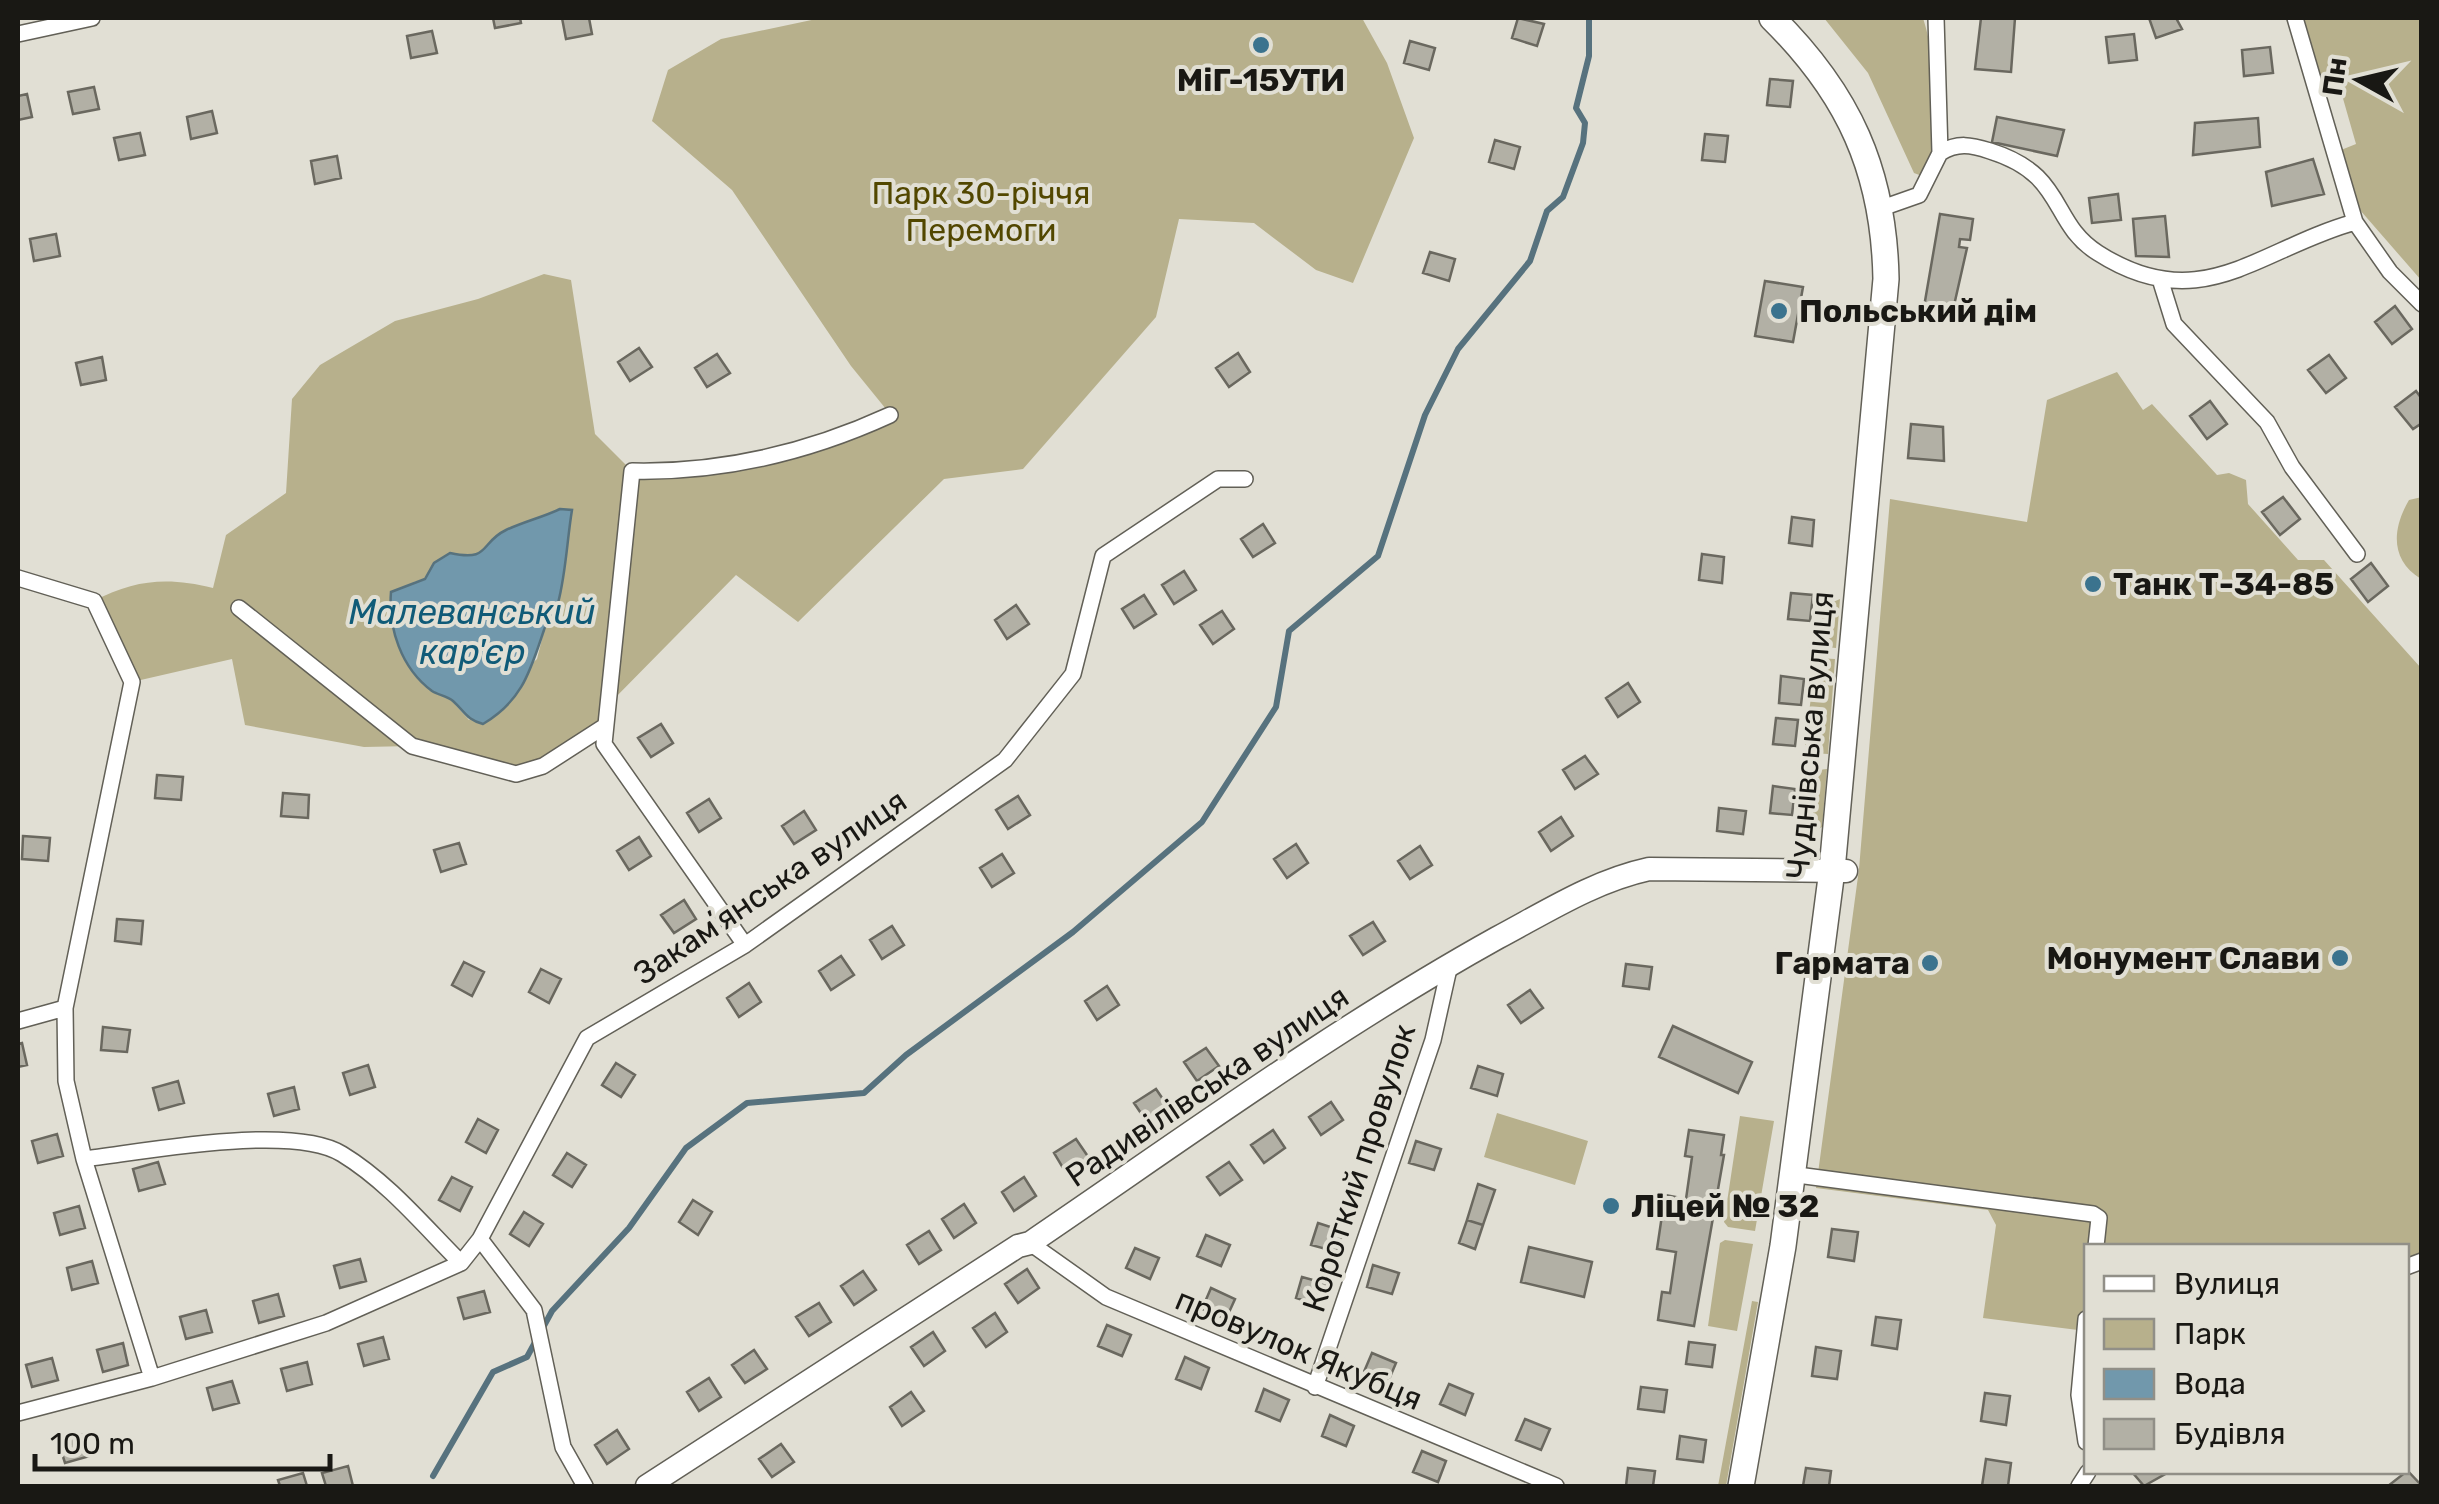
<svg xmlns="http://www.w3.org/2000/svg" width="2439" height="1504" viewBox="0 0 2439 1504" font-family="Rubik,sans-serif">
  <rect width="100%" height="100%" fill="#e1dfd4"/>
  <path fill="#b7b08c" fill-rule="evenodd" d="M821,18H1362L1387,63L1414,138L1353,283L1316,270L1254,223L1179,219L1156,317L1023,469L944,479L798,622L736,575L608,705L605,726L516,774L412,746L364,747L245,725L232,659L132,682L94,601C135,579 169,577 213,588L226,535L286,493L292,399L320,365L395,321L478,299L544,274L571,280L595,434L632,471L776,457L890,414L851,366L732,190L652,121L668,70L721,39ZM560,509L563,564L558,606L545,627L537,659L469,720L451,700L430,690L414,582L425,579L450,553C491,562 479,543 506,530C523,522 543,517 560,509Z
    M1824,18H1923C1936,59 1945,137 1922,176L1914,173L1868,73Z
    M2302,18H2421V280L2360,210L2341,150L2356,144L2336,74L2317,79Z
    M2117,372L2143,410L2152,404L2217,475L2229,473L2246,480L2248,504L2298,560H2324L2421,668V1258L2407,1264L2406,1246H2086V1331L1983,1318L1996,1225L1988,1210L1816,1188L1859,869L1890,499L2027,522L2047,400Z
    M2422,497V579H2421C2390,560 2392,529 2409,500Z
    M1840,599L1836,648L1826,647L1819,639L1824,606Z
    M1816,658L1835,659L1828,754L1811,753L1805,744Z
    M1827,769L1822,827L1815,831L1809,771Z
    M1497,1113L1588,1141L1575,1185L1484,1157Z
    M1740,1116L1774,1121L1755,1231L1728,1227L1724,1222Z
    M1725,1240L1753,1244L1737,1331L1708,1326L1720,1243Z
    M1752,1301L1758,1302L1726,1486H1718Z"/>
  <path fill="#7198ac" stroke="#57727e" stroke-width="2.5" d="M560,509L572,510C567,540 566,573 558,603C556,612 547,620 544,630C530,671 523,700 483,724C467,720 465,712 453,701C447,696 438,695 432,691C401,668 388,628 391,592L425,579L434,563L450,553C491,562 479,543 506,530C523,522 543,517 560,509Z"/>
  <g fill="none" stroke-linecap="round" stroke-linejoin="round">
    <path stroke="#57727e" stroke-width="6" d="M433,1476L493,1372L527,1357L552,1311L629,1228L686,1148L747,1103L864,1093L906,1055L1073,932L1202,822L1276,707L1289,631L1378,556L1425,415L1458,349L1530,261L1547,211L1563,197L1583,143L1585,123L1576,108L1589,56V18"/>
  </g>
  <path fill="#b2b0a5" stroke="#6a685f" stroke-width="2.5" d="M493,18H520L521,23L495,28Z
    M562,18H589L592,34L566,39Z
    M1518,18L1544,24L1537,46L1512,38Z
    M1981,18H2015L2011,72L1975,69Z
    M2149,18H2176L2182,29L2156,38Z
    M432,31L437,53L411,58L407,36Z
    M2134,34L2137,60L2109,63L2106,37Z
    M1410,41L1435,48L1429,70L1404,63Z
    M2270,47L2273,73L2244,76L2242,50Z
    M1770,79L1793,81L1790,107L1767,105Z
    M94,87L99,109L73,114L68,92Z
    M27,94L32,117L18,120V96Z
    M212,111L217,133L191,139L187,117Z
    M1997,117L2064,130L2057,156L1992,142Z
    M2258,118L2260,147L2193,155L2195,123Z
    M140,133L145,155L119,160L114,138Z
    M1705,134L1728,136L1725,162L1702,160Z
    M1495,140L1520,147L1514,169L1489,162Z
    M337,156L341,178L315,184L311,161Z
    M2313,159L2324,194L2272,206L2266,172Z
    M2118,194L2121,220L2092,223L2089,198Z
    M1940,214L1973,219L1970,240L1960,239L1959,247L1967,248L1953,310L1924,307Z
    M2165,216L2169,257L2136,256L2133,219Z
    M56,234L60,256L34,261L30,239Z
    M1430,252L1455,259L1449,281L1423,273Z
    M1765,281L1803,287L1793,342L1755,336Z
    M2395,306L2412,329L2392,344L2375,322Z
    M639,348L652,367L630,381L618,362Z
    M1238,353L1250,372L1229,387L1216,368Z
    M717,354L730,373L707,387L695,368Z
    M2329,355L2346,378L2326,393L2308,370Z
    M102,357L106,380L81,385L76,363Z
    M2416,391L2422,399V423L2413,429L2395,407Z
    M2210,401L2227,424L2207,439L2190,416Z
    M1911,424L1943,427L1944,461L1908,458Z
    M2283,497L2300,519L2280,535L2262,512Z
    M1792,517L1814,520L1812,546L1789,543Z
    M1263,524L1275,543L1253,557L1241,539Z
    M1702,554L1724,557L1722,583L1699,580Z
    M2371,563L2388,586L2368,602L2351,579Z
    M1184,571L1196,590L1174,604L1162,585Z
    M1791,593L1813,595L1810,621L1788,619Z
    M1144,595L1156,614L1134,628L1122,609Z
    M1016,605L1029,624L1007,639L995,620Z
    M1222,611L1234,629L1213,644L1200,625Z
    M1781,676L1804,679L1801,705L1779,703Z
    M1628,683L1640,702L1618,717L1606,698Z
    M1776,718L1798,720L1795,746L1773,744Z
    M661,724L673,743L651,757L638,738Z
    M1585,756L1598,774L1575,789L1563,770Z
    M157,775L183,777L181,800L155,798Z
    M1773,786L1795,789L1792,815L1770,813Z
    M283,793L309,795L308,818L281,816Z
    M1018,796L1030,815L1008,829L996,810Z
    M709,799L721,818L699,832L687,813Z
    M1719,808L1746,811L1743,834L1717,831Z
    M804,811L816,830L794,844L782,826Z
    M1561,817L1573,836L1551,851L1539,832Z
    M23,836L50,838L48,861L22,859Z
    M639,837L651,856L629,870L617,851Z
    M459,843L466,864L441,872L434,850Z
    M1296,844L1308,863L1287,878L1274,859Z
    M1420,846L1432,865L1410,879L1398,861Z
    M1002,854L1014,873L992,887L980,868Z
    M684,900L696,919L674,933L661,915Z
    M117,919L143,921L141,944L115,941Z
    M1373,922L1385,941L1363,955L1350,936Z
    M892,926L904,945L882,959L870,940Z
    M841,956L854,975L831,990L819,971Z
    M464,962L484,972L472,996L452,985Z
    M1626,964L1652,967L1649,989L1623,986Z
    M541,969L561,979L549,1003L529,992Z
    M749,983L761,1002L739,1017L727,998Z
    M1107,986L1119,1005L1097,1020L1085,1001Z
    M1530,990L1543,1008L1521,1023L1508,1005Z
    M1673,1026L1752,1062L1738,1093L1659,1057Z
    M103,1027L130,1030L127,1052L101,1050Z
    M22,1043L27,1065L18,1067V1044Z
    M1206,1048L1219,1066L1197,1081L1184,1062Z
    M616,1063L635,1075L621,1097L602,1085Z
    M368,1065L375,1087L350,1095L343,1073Z
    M1478,1066L1503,1074L1497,1096L1471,1088Z
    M178,1081L184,1103L159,1110L153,1088Z
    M294,1087L299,1109L274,1116L268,1094Z
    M1156,1089L1169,1108L1147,1122L1134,1103Z
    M1331,1102L1343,1120L1321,1135L1309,1117Z
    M478,1119L498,1130L486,1153L466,1142Z
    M1273,1130L1285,1148L1264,1163L1251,1145Z
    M1689,1130L1724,1135L1721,1155H1724L1694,1326L1658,1320L1662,1292L1670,1293L1676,1252L1657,1249L1665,1195L1686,1199L1692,1157L1685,1156Z
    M57,1134L63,1156L38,1163L32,1141Z
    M1076,1139L1089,1158L1066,1173L1054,1153Z
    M1416,1141L1441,1149L1434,1170L1409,1163Z
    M567,1153L586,1165L572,1187L553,1175Z
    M158,1162L165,1184L139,1191L133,1169Z
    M1229,1162L1242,1180L1220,1195L1207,1177Z
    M452,1177L472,1187L460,1211L439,1200Z
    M1024,1177L1036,1196L1014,1211L1002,1192Z
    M1478,1184L1495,1190L1483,1225L1467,1220Z
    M693,1200L712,1212L698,1235L679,1222Z
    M964,1204L976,1223L954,1238L942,1219Z
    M79,1206L85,1228L60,1235L54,1213Z
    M524,1212L543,1224L529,1246L510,1234Z
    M1467,1220L1483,1225L1475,1249L1459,1243Z
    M1318,1223L1343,1231L1337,1252L1311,1245Z
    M1832,1229L1858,1232L1854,1261L1828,1257Z
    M929,1231L941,1250L919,1264L907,1245Z
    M1206,1235L1230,1245L1221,1266L1197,1256Z
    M1529,1247L1592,1262L1584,1297L1521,1282Z
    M1135,1248L1159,1258L1150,1279L1126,1268Z
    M360,1259L366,1281L340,1288L334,1266Z
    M92,1261L98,1283L72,1290L67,1268Z
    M1373,1265L1399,1273L1392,1294L1367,1287Z
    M1027,1269L1039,1288L1018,1303L1005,1284Z
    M863,1271L876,1290L854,1305L841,1286Z
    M1302,1277L1328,1284L1321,1306L1296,1298Z
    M1211,1288L1235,1299L1226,1319L1202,1309Z
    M484,1291L490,1312L464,1319L458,1298Z
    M278,1294L284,1316L259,1323L253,1301Z
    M819,1303L831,1322L809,1336L796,1317Z
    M206,1310L212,1332L186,1339L180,1317Z
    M995,1313L1007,1332L986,1347L973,1328Z
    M1876,1317L1901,1320L1897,1349L1872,1345Z
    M1107,1325L1131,1335L1122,1356L1098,1346Z
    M933,1332L945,1351L924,1366L911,1347Z
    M383,1337L389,1359L364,1366L358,1344Z
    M1689,1342L1715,1345L1712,1367L1686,1364Z
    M123,1343L128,1365L103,1372L97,1350Z
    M1816,1347L1841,1351L1837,1379L1812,1376Z
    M754,1350L767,1369L745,1383L732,1365Z
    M1372,1353L1396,1363L1387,1384L1363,1374Z
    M1185,1357L1209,1368L1201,1389L1176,1379Z
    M52,1358L58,1380L32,1387L26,1365Z
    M307,1362L312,1384L287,1391L281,1369Z
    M709,1378L721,1397L699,1411L687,1392Z
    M232,1381L239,1403L213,1410L207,1388Z
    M1449,1384L1473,1394L1465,1415L1440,1404Z
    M1641,1387L1667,1390L1664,1412L1638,1409Z
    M1264,1389L1289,1400L1280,1421L1256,1411Z
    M911,1392L924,1411L902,1426L890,1407Z
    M1985,1393L2010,1396L2006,1425L1981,1421Z
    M1330,1415L1354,1426L1346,1446L1322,1436Z
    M1525,1419L1550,1429L1541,1450L1516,1440Z
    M617,1430L629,1449L607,1464L595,1445Z
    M84,1434L90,1456L65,1463L58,1441Z
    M1680,1436L1706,1440L1703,1462L1677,1459Z
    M781,1444L794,1462L772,1477L759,1459Z
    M1422,1451L1446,1461L1438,1482L1413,1472Z
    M1986,1459L2011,1463L2008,1486H1982Z
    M348,1466L353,1486H326L322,1473Z
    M1628,1468L1655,1471L1653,1486H1626Z
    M1806,1468L1831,1471L1829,1486H1803Z
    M2406,1469L2422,1486H2388L2406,1472Z
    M2132,1472H2165L2167,1473L2144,1486Z
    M303,1473L307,1486H280L278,1480Z"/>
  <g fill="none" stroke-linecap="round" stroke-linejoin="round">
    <g stroke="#626057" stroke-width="18">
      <path id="street" d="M2295,18L2355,222L2390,272L2422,304
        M18,34L92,18
        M1940,153C1958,142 1971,145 1990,151C2067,175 2049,222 2098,253C2201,319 2258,249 2355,222
        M1882,208L1919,195L1940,153L1936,18
        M2160,279L2174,324L2267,422L2292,467L2357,554
        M18,578L94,601L132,682L65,1008L66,1081L84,1159L152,1378
        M239,608L412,746L516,774L543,766L605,726
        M745,945L604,744L632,471C723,473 807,453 890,415
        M18,1021L65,1008
        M84,1159C144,1152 292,1123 342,1154C388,1182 424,1226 461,1263
        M1805,1176L2093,1214L2099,1218L2096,1246
        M480,1239L534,1310L563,1447L585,1486
        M1030,1243L1106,1297L1556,1486
        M2406,1267L2422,1261
        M2086,1319L2079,1395L2086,1442
        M1315,1387L1433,1040L1450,964
        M18,1413L152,1378L326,1323L461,1263L480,1239L587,1038L745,945L1005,760L1073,674L1103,556L1218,479H1245
        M2079,1486L2088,1472"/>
    </g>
    <g stroke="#626057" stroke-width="25">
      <path id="secondary" d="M647,1486L1018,1246L1030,1243C1183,1139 1335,1028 1497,938C1546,912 1594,881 1649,869L1846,871"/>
    </g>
    <g stroke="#626057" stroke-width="28">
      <path id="primary" d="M1741,1486L1783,1246L1832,870L1886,279C1884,171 1849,94 1772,18"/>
    </g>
    <use href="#street" stroke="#fff" stroke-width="15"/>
    <use href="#secondary" stroke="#fff" stroke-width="22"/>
    <use href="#primary" stroke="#fff" stroke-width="25"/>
  </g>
  <g fill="#3b738e" stroke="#e1dfd4" stroke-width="4">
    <circle cx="1261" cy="45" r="10"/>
    <circle cx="1779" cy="311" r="10"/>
    <circle cx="2093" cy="584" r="10"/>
    <circle cx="2340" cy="958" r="10"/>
    <circle cx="1930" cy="963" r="10"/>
    <circle cx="1611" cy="1206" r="10"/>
  </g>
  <g text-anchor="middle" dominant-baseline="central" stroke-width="8" stroke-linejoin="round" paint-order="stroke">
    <g font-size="32" font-weight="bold" fill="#191814" stroke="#e1dfd4" text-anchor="start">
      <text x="1261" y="80" text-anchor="middle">МіГ-15УТИ</text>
      <text x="1799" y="311">Польський дім</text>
      <text x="2113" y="584">Танк Т-34-85</text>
      <text x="2320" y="958" text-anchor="end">Монумент Слави</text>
      <text x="1910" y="963" text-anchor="end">Гармата</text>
      <text x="1631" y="1206">Ліцей № 32</text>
    </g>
    <g font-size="32" fill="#524700" stroke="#e1dfd4">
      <text x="981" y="193">Парк 30-річчя<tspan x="981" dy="37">Перемоги</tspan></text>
    </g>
    <g font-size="32" fill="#191814" stroke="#e1dfd4">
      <text transform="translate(1810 735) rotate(-85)">Чуднівська вулиця</text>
      <text transform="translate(770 887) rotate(-34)">Закамʼянська вулиця</text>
      <text transform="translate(1207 1086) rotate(-34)">Радивілівська вулиця</text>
      <text transform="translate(1359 1168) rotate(-72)">Короткий провулок</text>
      <text transform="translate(1299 1349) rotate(23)">провулок Якубця</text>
    </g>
    <g font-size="35" font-style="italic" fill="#105b78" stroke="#e1dfd4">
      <text x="472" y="612">Малеванський<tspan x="472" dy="40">кар'єр</tspan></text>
    </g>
  </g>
  <rect width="2439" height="1504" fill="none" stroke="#191814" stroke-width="40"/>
  <rect x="2084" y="1244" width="325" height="230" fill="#e1dfd4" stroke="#918f87" stroke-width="2.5"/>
  <rect x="2104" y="1276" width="50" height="15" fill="#ffffff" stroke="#918f87" stroke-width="2.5"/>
  <text x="2174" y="1294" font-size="30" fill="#191814">Вулиця</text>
  <rect x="2104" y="1319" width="50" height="30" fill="#b7b08c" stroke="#918f87" stroke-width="2.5"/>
  <text x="2174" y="1344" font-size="30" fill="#191814">Парк</text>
  <rect x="2104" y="1369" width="50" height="30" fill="#7198ac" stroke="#918f87" stroke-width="2.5"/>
  <text x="2174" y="1394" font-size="30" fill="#191814">Вода</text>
  <rect x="2104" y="1419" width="50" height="30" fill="#b2b0a5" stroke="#918f87" stroke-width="2.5"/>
  <text x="2174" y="1444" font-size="30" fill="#191814">Будівля</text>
  <g transform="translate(2359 80) rotate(278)" stroke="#e1dfd4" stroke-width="8" paint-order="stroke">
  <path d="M0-8L18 38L0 25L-18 38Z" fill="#191814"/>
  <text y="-15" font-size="28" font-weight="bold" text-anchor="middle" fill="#191814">Пн</text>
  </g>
  <path d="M35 1454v15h295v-15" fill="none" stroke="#191814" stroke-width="5"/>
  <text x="50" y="1454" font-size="30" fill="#191814" stroke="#e1dfd4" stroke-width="8" paint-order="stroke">100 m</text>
</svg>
